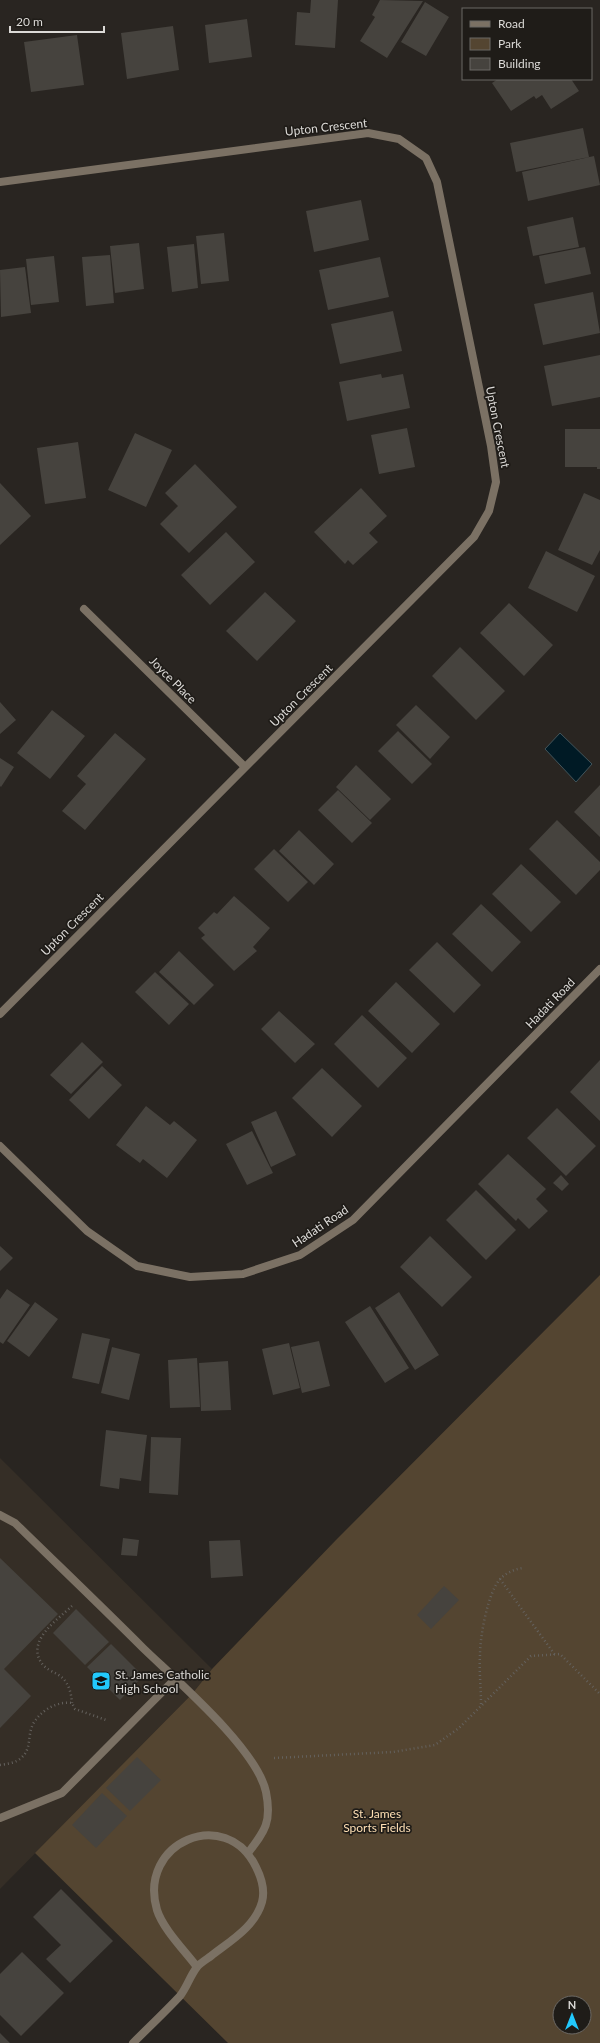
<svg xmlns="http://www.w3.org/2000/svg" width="600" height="2043" viewBox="0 0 600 2043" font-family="Lato,sans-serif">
  <rect width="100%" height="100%" fill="#292521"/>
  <path fill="#352e26" d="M0,1458L212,1669L192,1694L0,1889Z"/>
  <path fill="#544531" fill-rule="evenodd" d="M600,1275V2043H228L35,1853L192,1694L212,1669L336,1540ZM560,2003H584V2027H560Z"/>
  <path fill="#001a25" stroke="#42545a" d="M560,733L592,764L576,782L545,749Z"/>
  <path fill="#46433e" d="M311,0H338L335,48L295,45L297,12L310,13Z
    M380,0L423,1L387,58L360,41L375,17L372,15Z
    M425,2L449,17L426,56L401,42Z
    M247,19L252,57L209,63L205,25Z
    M173,26L179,70L127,79L121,33Z
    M77,35L84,85L31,92L24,42Z
    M498,79H571L579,91L551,109L542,95L536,99L534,96L511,111L492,83Z
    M583,128L589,157L516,172L510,143Z
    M594,156L600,185L528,201L522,172Z
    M361,200L369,240L314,252L306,211Z
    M573,217L579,247L533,256L527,227Z
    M224,233L229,281L201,284L196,236Z
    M139,243L144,289L115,293L110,246Z
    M194,244L198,288L172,292L167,247Z
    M585,247L591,274L545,284L539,256Z
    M110,255L114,303L86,306L82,257Z
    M54,256L59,302L31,305L26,259Z
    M380,257L389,297L328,310L319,270Z
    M25,267L31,313L1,317L0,270Z
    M593,292L600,333L543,345L534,304Z
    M393,311L402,351L340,364L331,324Z
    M600,355V397L552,406L544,366Z
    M381,374L382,378L403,374L410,408L347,421L339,382Z
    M407,428L415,467L379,474L371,435Z
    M565,429H600V469H597V467H565Z
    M135,433L172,450L146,507L108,490Z
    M78,442L86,498L45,504L37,448Z
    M195,464L237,507L189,553L160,524L178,506L165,493Z
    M0,483L31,516L0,545Z
    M361,488L387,516L369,533L378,542L353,565L348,560L345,564L314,532Z
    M584,493L600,500V550L592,565L558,550Z
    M226,532L255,562L210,605L181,575Z
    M546,551L595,576L577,612L528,588Z
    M265,592L296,621L257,661L226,631Z
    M509,603L553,645L524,676L480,633Z
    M460,647L505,691L476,720L432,676Z
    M0,702L16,720L0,734Z
    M416,705L450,737L430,759L396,725Z
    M52,710L85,736L50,779L17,753Z
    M398,731L432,764L412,784L378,751Z
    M115,733L146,759L85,830L62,811L86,784L77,776Z
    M0,758L14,767L1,787L0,786Z
    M356,765L391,799L370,820L336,787Z
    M600,785V837L574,812Z
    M338,790L372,823L352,843L318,810Z
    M557,820L600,862V870L576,895L529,849Z
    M299,830L334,864L314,885L279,851Z
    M274,849L308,882L288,902L254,869Z
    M521,864L561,902L531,932L492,894Z
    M234,896L270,928L253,947L257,951L234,971L201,938L205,935L198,928L214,912L217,914Z
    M481,904L521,942L492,972L452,934Z
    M437,942L481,985L454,1013L409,970Z
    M179,951L214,985L194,1005L159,972Z
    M155,972L189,1004L169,1025L135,992Z
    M396,982L440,1024L412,1053L368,1011Z
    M279,1011L315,1044L295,1063L261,1029Z
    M362,1015L407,1058L378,1088L334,1044Z
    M82,1042L103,1062L71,1094L50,1075Z
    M600,1060V1121L570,1092Z
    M102,1066L122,1085L89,1119L69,1100Z
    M322,1068L362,1106L332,1137L292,1098Z
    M146,1106L170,1125L174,1121L197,1140L167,1178L143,1159L140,1163L116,1145Z
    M557,1108L596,1146L566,1176L527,1138Z
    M276,1111L296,1155L271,1167L251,1122Z
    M252,1131L273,1173L247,1185L226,1144Z
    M508,1154L546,1189L536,1199L548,1211L529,1229L518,1218L516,1221L478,1184Z
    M561,1175L569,1184L562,1191L553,1183Z
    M476,1190L516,1230L486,1260L446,1220Z
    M430,1236L472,1277L442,1307L400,1267Z
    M0,1246L13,1258L0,1271Z
    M7,1289L30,1305L3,1344L0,1342V1299Z
    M399,1292L439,1355L415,1370L375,1308Z
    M35,1302L58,1319L29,1357L7,1341Z
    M370,1306L409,1368L385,1383L345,1322Z
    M82,1333L110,1339L99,1384L72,1378Z
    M319,1341L330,1386L302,1393L291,1347Z
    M289,1343L300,1388L273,1395L262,1349Z
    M112,1347L140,1354L129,1400L101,1393Z
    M197,1358L200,1407L170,1408L168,1360Z
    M228,1361L231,1410L201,1411L199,1363Z
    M106,1430L147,1435L141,1481L120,1478L119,1489L100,1486Z
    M151,1437L181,1438L178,1495L149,1493Z
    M123,1538L139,1540L137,1556L121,1555Z
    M240,1540L243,1576L211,1578L209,1541Z
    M0,1558L58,1614L4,1669L31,1696L0,1728Z
    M444,1586L459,1600L431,1629L417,1615Z
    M76,1609L109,1642L85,1665L53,1633Z
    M111,1644L143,1676L120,1700L87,1667Z
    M137,1757L161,1780L130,1811L106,1788Z
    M102,1793L127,1816L96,1848L72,1825Z
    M61,1889L113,1941L70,1983L46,1959L61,1945L33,1917Z
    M22,1952L64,1993L21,2036L0,2015V1974Z
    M0,2033L10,2043H0Z"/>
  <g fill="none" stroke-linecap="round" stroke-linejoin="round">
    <path stroke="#64615d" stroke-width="2.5" stroke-dasharray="1 3" stroke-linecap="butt" d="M500,1579L555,1655
      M72,1606C57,1620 23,1643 44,1666C47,1669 53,1672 57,1674C68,1680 71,1691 72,1703
      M481,1704C481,1688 479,1671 480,1655C480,1636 488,1591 501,1578C508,1572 515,1569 523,1568
      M274,1758L393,1752L435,1745L459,1728L531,1656L560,1654L600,1694
      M0,1765C6,1764 16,1763 21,1758C32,1749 27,1736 33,1724C41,1710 57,1701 72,1703L75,1709L106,1720"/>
    <path stroke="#7b7164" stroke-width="8" d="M0,1515L15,1523C58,1565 101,1606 143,1648C176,1680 257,1749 266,1792C272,1822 265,1831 248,1853
      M0,1818L62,1793L175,1679"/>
    <path stroke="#7b7164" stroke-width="8" d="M0,182L368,133L399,139L426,158L437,182L491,446L496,482L489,511L474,537L0,1014
      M84,609L245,767
      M0,1146L87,1231L137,1266L190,1277L243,1274L300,1255L353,1220L600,969
      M133,2043C149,2027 165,2012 180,1996C187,1987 190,1976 197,1967C200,1963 207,1959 211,1956C230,1941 255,1927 262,1902C265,1891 261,1877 256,1867C226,1805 137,1842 157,1910C163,1929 185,1951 197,1967"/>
  </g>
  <defs>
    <g id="school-square" transform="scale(1)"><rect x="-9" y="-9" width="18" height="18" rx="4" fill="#22c9fd" stroke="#1f1c18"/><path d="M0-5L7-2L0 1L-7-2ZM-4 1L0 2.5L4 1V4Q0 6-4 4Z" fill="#111"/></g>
  </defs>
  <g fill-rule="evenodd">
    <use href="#school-square" x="101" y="1681"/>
  </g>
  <g text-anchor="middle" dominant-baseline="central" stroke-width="3.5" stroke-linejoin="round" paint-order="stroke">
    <g font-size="12" fill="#dcdad7" stroke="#1f1c18">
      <text transform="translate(326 127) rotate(-6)">Upton Crescent</text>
      <text transform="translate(498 427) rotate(79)">Upton Crescent</text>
      <text transform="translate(173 680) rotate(45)">Joyce Place</text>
      <text transform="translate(301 695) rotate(-45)">Upton Crescent</text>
      <text transform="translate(72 924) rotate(-45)">Upton Crescent</text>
      <text transform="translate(550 1003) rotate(-46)">Hadati Road</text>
      <text transform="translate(320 1226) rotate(-34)">Hadati Road</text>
    </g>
    <g font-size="12" fill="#dcdad7" stroke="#1f1c18" text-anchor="start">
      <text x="115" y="1674">St. James Catholic<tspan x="115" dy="14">High School</tspan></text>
    </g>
    <g font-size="12" fill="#fedfb4" stroke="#1f1c18">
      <text x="377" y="1813">St. James<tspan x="377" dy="14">Sports Fields</tspan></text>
    </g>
  </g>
  <rect x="462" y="8" width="130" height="72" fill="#1f1c18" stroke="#6b6864"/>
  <rect x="470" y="21" width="20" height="6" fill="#7b7164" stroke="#6b6864"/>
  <text x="498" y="28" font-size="12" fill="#dcdad7">Road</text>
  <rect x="470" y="38" width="20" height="12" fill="#544531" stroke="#6b6864"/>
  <text x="498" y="48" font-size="12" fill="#dcdad7">Park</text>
  <rect x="470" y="58" width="20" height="12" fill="#46433e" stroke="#6b6864"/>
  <text x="498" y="68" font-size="12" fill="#dcdad7">Building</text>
  <g transform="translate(572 2015)"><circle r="19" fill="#1f1c18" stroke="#6b6864"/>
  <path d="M0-3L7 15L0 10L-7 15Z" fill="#22c9fd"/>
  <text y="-6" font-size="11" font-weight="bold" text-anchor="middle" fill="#dcdad7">N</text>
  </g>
  <path d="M10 26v6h94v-6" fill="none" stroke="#dcdad7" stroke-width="2"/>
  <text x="16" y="26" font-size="12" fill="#dcdad7" stroke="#1f1c18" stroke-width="3" paint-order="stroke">20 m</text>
</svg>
